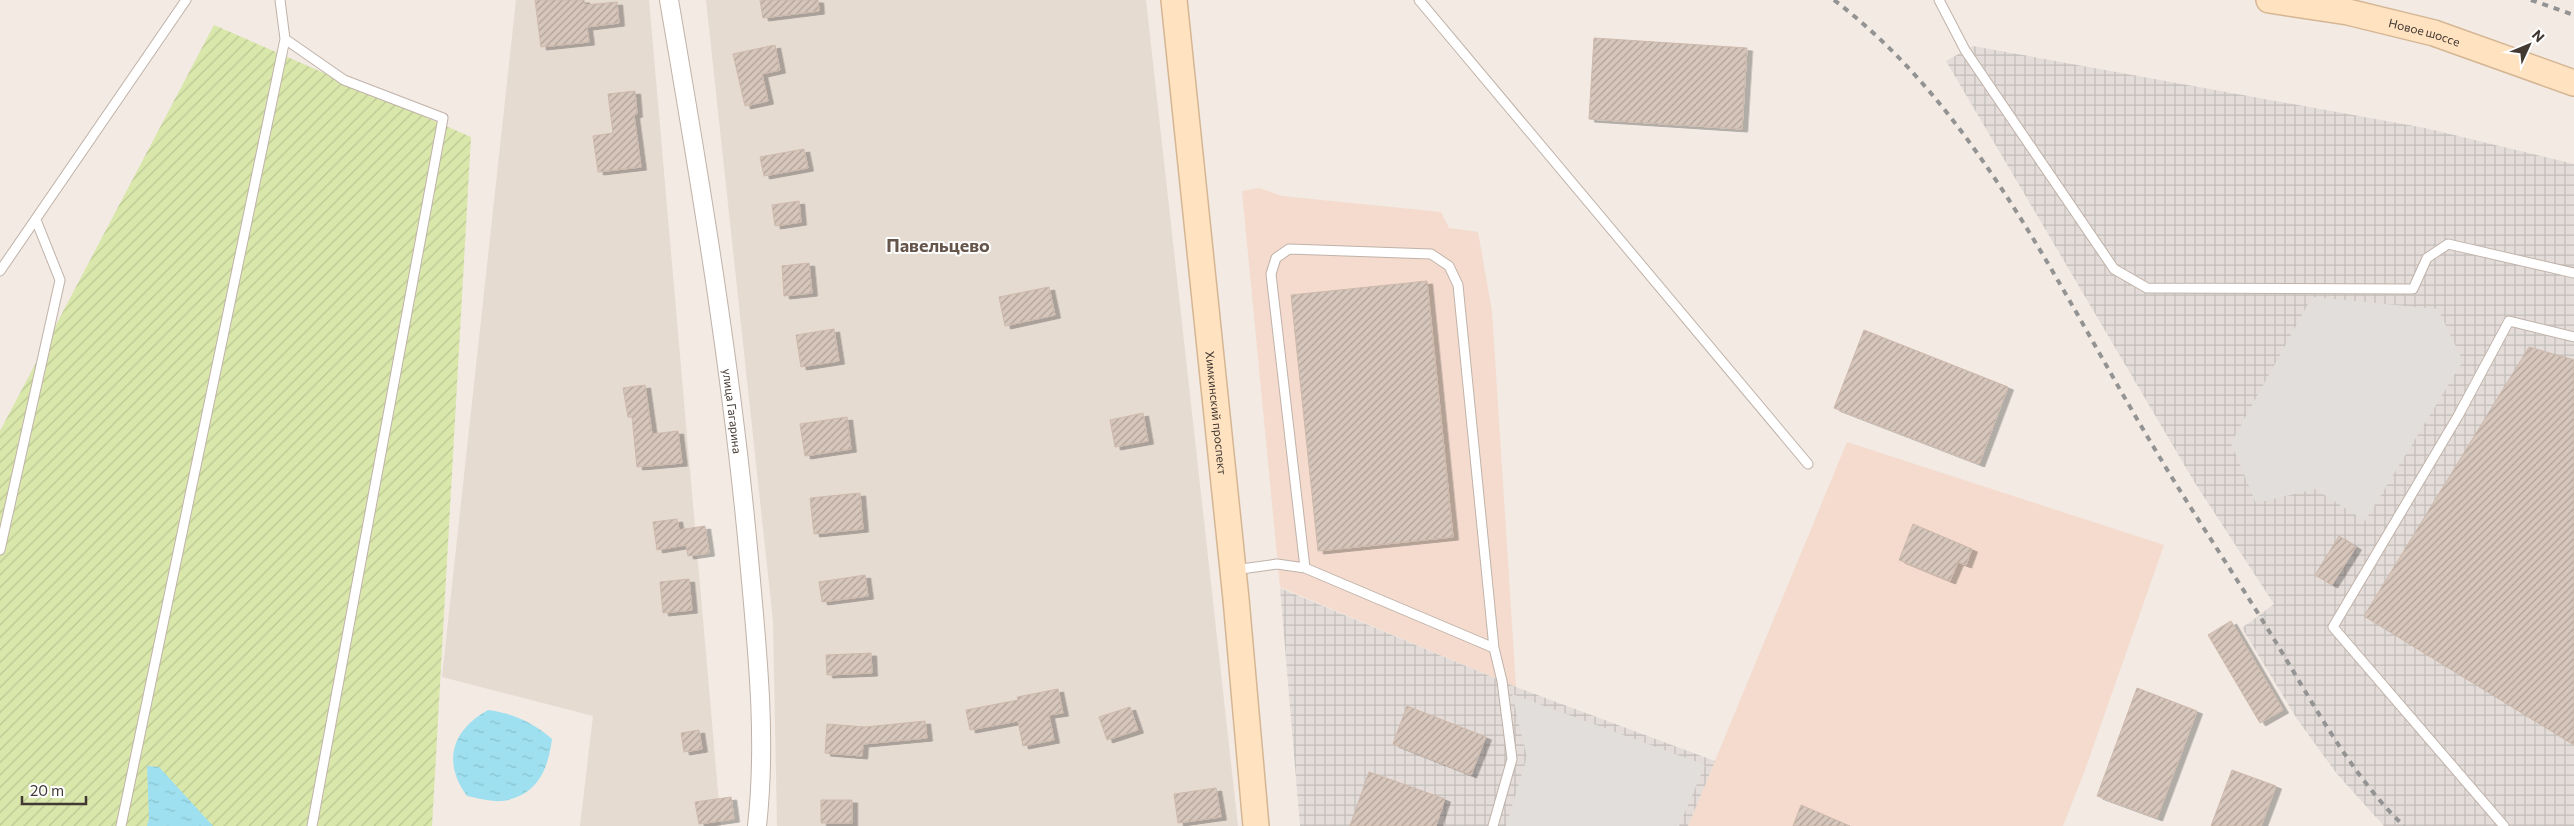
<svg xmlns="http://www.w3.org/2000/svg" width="2574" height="826" viewBox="0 0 2574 826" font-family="Commissioner,sans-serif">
  <defs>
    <pattern id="industrial-grid" width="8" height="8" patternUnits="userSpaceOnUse" patternTransform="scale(1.25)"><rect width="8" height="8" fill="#e3dcd8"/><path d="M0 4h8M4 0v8" fill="none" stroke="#c4beba"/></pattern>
    <pattern id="garden-furrows" width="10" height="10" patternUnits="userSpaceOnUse" patternTransform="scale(1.25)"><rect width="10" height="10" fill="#d9e7ab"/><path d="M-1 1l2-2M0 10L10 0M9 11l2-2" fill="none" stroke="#bbc794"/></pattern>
    <pattern id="water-ripples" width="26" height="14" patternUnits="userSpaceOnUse" patternTransform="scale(1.25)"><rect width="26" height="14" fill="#9ee0f0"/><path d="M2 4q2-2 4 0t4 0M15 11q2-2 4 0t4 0" fill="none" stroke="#89c1ce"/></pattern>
    <pattern id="building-hatch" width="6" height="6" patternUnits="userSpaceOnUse" patternTransform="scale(1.25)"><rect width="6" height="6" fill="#d6c6bb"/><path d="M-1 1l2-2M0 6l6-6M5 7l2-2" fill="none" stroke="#afa299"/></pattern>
    <filter id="shadow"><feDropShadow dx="5.5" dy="3" stdDeviation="0" flood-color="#0004"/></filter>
  </defs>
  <rect width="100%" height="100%" fill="#f2eae3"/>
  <path fill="#e6dbd1" d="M516,0H649L721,826H580L593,716L442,677Z
    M706,0H1146L1238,826H777L773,621Z"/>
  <path fill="#f4dbcd" d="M1259,188L1282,196L1441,212L1449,228L1478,232L1492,311L1516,687L1280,587L1242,191Z
    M1847,442L2164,545L2085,770L2063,826H1688Z"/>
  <path fill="url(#industrial-grid)" d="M1973,46L2425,128L2574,164V826H2384L2337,774L2297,719L2242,628L2274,604L2195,483L1946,61Z
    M1280,588L1516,687L1715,761L1688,826H1300Z"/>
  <path fill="url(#garden-furrows)" d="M214,25L471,137L432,826H0V431Z"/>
  <path fill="#e2dedc" d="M2312,297L2438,309L2463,361L2365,521L2315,489L2256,503L2231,443Z
    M1512,694L1705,765L1679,826H1506L1527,757Z"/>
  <path fill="url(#water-ripples)" d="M488,710C512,713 533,722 552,739C548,770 537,796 502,801C492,802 477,798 467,796C442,762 452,730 488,710Z
    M147,766L159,767L213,826H147L149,819Z"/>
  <path fill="url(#building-hatch)" stroke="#ceb9ac" filter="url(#shadow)" d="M535,0H584L585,5L617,2L619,23L587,27L589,42L541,47Z
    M760,0H818L819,11L763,18Z
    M1594,38L1747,48L1742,129L1589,119Z
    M775,45L780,70L762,74L768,101L745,106L733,54Z
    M635,91L637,114L634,115L641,167L598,172L593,136L613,133L608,94Z
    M804,149L808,168L764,176L760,157Z
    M799,201L801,222L775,226L772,205Z
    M809,263L812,293L784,296L782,266Z
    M1427,281L1453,537L1318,551L1291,295Z
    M1049,287L1055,315L1005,326L999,297Z
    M834,329L839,361L801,367L796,335Z
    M1864,330L2008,387L1979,464L1834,408Z
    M2529,347L2574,360V745L2364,616Z
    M645,385L652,434L678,431L682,463L637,467L632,417H628L623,388Z
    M1143,413L1148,441L1115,447L1110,420Z
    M847,417L851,449L805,456L800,424Z
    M860,493L863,529L814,534L810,498Z
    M677,519L679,530L705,526L709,553L688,556L686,545L657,550L653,522Z
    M1913,524L1972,549L1966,565L1958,562L1950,581L1899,560Z
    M2339,536L2356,547L2332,585L2315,575Z
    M865,575L868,596L822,602L819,582Z
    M689,579L692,610L663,613L660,582Z
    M2231,621L2283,710L2260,723L2208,635Z
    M871,653L872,673L827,675L826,655Z
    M2137,688L2197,711L2157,818L2097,796Z
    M1058,689L1063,713L1049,715L1054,740L1023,746L1018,721L970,730L966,710L1018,700L1017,697Z
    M1407,706L1486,737L1471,775L1393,744Z
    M1130,707L1138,730L1107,740L1099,717Z
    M925,721L927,738L863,744L862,756L825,753L827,724L865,727Z
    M699,730L702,749L684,752L681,733Z
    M2232,770L2276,786L2261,826H2211Z
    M1369,772L1445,799L1436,826H1350Z
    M1216,788L1221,817L1178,823L1174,794Z
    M731,797L734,819L699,824L695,802Z
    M821,800H852V823H821Z
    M1801,805L1850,826H1793Z"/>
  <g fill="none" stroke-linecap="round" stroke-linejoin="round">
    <g stroke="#c0b2a9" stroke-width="11">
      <path id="lane" d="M1419,0L1808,464
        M1939,0L1965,50L2114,269L2147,288L2413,289L2427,258L2448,244L2574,273
        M285,39L344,80L443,118L312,826
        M0,271L186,0
        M0,550L60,280L36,220
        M1305,568L1494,648
        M1234,570L1277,564L1305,568L1271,274L1276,258L1289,249L1431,254L1449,266L1458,285L1494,648L1502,681L1512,759L1493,826
        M121,826L285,39L280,0
        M2504,826L2333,627L2458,416L2509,321L2574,337"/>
    </g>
    <g stroke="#c0b2a9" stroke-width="20">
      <g id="street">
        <path id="s1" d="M669,0C701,186 732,371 749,559C757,648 767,737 757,826"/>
      </g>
    </g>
    <g stroke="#d5b694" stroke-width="28">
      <g id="secondary">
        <path id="s2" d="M1174,0L1236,599L1256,826"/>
        <path id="s3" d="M2269,0L2348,12L2434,33L2574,83"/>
      </g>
    </g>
    <use href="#lane" stroke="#fff" stroke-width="9"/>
    <use href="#street" stroke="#fff" stroke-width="18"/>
    <use href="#secondary" stroke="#ffe2c0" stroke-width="25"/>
    <path stroke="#939393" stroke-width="4" stroke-dasharray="6 6" stroke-linecap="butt" d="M1834,0C1979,110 2061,293 2153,446C2190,509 2231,569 2269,631C2308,694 2350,775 2404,826
      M2531,0L2574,15"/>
  </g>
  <g text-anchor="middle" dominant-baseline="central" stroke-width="4" stroke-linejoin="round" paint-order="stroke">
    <g font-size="12" fill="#433933" stroke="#fff">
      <text stroke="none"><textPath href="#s3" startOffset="159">Новое шоссе</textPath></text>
      <text stroke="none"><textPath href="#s1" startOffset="416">улица Гагарина</textPath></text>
      <text stroke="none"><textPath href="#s2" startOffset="415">Химкинский проспект</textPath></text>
    </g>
    <g font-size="18" font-weight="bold" fill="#66554a" stroke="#fff">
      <text x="938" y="245">Павельцево</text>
    </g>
  </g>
  <g transform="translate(2529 45) rotate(46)" stroke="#ffffff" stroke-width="4" paint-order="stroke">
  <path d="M0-4L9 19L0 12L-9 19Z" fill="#433933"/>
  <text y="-8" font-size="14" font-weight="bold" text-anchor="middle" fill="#433933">N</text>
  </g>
  <path d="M22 796v8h64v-8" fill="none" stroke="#433933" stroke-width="2.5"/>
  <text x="30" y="796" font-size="15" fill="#433933" stroke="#ffffff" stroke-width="4" paint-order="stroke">20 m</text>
</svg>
